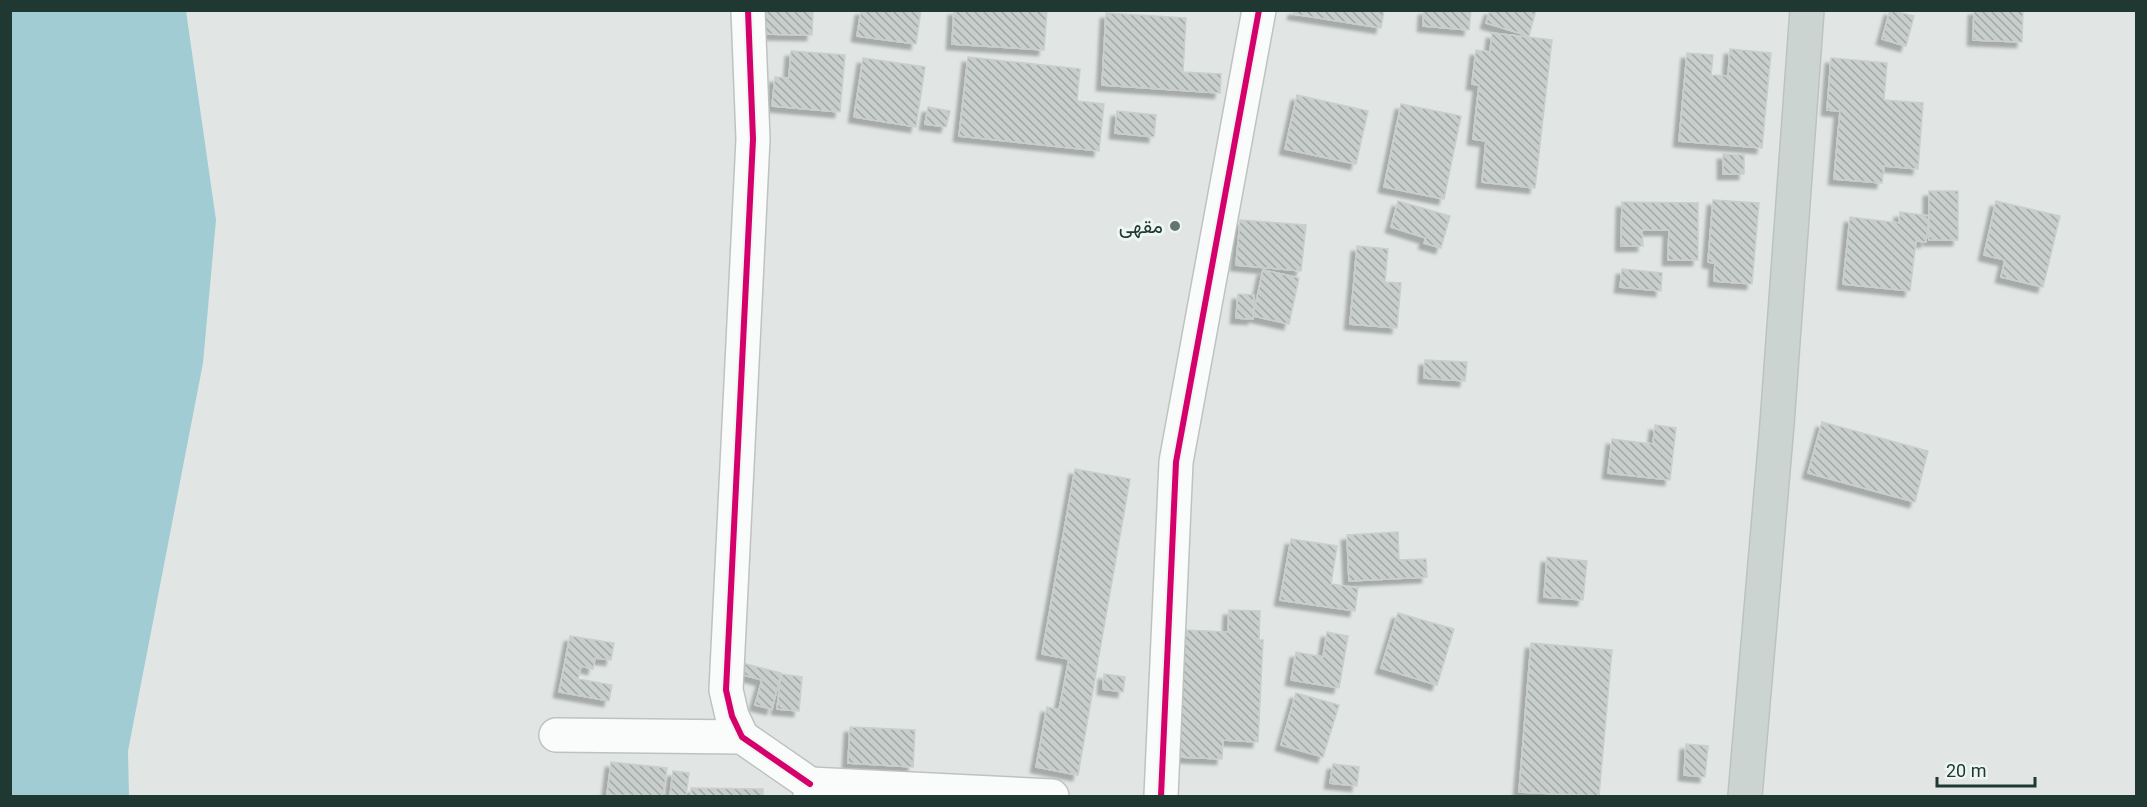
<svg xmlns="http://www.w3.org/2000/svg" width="2147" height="807" viewBox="0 0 2147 807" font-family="Roboto,Vazirmatn,sans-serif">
  <defs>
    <pattern id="building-back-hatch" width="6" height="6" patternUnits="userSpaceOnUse" patternTransform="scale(1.5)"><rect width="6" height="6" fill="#c8cecc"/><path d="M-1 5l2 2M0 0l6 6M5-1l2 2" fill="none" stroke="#a2a8a6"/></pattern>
    <filter id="shadow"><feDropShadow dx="-5.5" dy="5.5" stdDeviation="1.5" flood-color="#0004"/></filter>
  </defs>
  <rect width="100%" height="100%" fill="#e1e6e4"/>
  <path fill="#a2ccd4" d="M10,11H186L216,220L203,363L128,751L129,796H11Z"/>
  <path fill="url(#building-back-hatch)" stroke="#cacfcd" stroke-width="1.5" filter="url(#shadow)" d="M763,10H813L812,35L762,34Z
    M861,10H921L916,44L857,36Z
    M954,10H1047L1044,50L952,44Z
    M1294,10H1384L1381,28L1293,14Z
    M1424,10H1471L1469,30L1423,26Z
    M1490,10H1536L1529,36L1486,23Z
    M1890,10L1914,16L1906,46L1882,39Z
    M1974,10H2023L2022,42L1973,40Z
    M1106,13L1186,18L1183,72L1221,74L1220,93L1102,85Z
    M1492,33L1552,40L1535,188L1482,182L1486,141L1473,139L1479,85L1472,84L1476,50L1490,52Z
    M1730,49L1771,53L1762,148L1679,141L1687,53L1713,55L1711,75L1728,76Z
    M791,51L845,55L840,112L772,106L775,77L789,78Z
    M968,57L1080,69L1077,101L1104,104L1099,151L959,136Z
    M863,58L925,67L916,127L854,117Z
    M1831,58L1887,63L1884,100L1923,103L1918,169L1884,166L1882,183L1834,179L1840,111L1827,110Z
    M1297,95L1368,111L1356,164L1285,149Z
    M1401,104L1461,116L1444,199L1384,187Z
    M928,107L950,111L946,127L925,124Z
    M1117,111L1156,115L1154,137L1115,133Z
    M1723,154L1744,155V174H1723Z
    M1929,191H1958V240H1929Z
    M1713,200L1759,203L1752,284L1714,281L1715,263L1708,262Z
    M1398,201L1450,216L1441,248L1424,243L1426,238L1391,227Z
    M1996,201L2060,216L2043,287L2001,277L2005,260L1984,255Z
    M1622,202L1698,203V260H1668L1669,230H1642L1643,246H1621Z
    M1900,212L1929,216L1926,242L1916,241L1910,291L1843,284L1850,217L1899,223Z
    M1240,220L1306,225L1301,271L1236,265Z
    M1357,246L1388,249L1385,282L1401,283L1397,328L1350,324Z
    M1622,269L1662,273L1661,291L1620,287Z
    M1263,270L1299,278L1289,324L1253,316Z
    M1238,294L1254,295L1253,319L1236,318Z
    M1425,360L1467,362L1465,381L1424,378Z
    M1822,422L1928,451L1915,502L1808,473Z
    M1655,425L1676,428L1670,480L1608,473L1612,439L1653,444Z
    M1075,469L1130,479L1078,775L1036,767L1047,707L1059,710L1069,659L1042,654Z
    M1398,532L1399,560L1426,559L1427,577L1349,581L1347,535Z
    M1291,539L1337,546L1331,584L1358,588L1355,611L1280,600Z
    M1547,557L1587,561L1583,600L1544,597Z
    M1229,610L1260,611L1259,640H1263L1258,742L1223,740L1222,759L1179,757L1185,630L1228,632Z
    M1398,613L1454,629L1437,685L1381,668Z
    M1327,632L1348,636L1339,688L1291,680L1296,652L1323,657Z
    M570,636L614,643L611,660L595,658L593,669L581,666L578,679L612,685L609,701L559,692Z
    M1531,643L1612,650L1599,796L1519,792Z
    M742,663L781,673L772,709L755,705L762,680L740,674Z
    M781,674L802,677L799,711L777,709Z
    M1104,674L1125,677L1123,692L1103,689Z
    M1296,693L1339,705L1323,757L1281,745Z
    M850,727L915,730L913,767L848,763Z
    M1686,744L1708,746L1705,777L1684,775Z
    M611,762L667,768L663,796L607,795Z
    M1333,764L1359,767L1357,786L1330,783Z
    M673,771L689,773L686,796H670Z
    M691,788L763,789V796H691Z"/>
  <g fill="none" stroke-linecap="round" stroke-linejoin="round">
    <g stroke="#bec3c1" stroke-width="36">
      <path id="minor" d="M748,10L753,139L726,690L732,716L742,737L810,784
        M556,735L742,737
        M810,796V784L1052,796
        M1161,796L1176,462L1259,10"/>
    </g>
    <g stroke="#bbc3c1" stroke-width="36">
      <path id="major" d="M1745,796L1777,424L1807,10"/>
    </g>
    <use href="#minor" stroke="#fafbfb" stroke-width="33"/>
    <use href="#major" stroke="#ccd4d2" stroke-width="33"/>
    <g stroke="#eef6f2" stroke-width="10">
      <path id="cycleway" d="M748,10L753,139L726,690L732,716L742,737L810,784
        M1161,796L1176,462L1259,10"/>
    </g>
    <use href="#cycleway" stroke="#d6006c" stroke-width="6"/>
  </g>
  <circle fill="#647570" stroke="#eef6f2" stroke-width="2" cx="1175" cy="226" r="6"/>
  <g text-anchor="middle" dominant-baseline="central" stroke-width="6" stroke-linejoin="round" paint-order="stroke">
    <g font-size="20" fill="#203832" stroke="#eef6f2" text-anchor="end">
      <text x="1163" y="226">مقهى</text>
    </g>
  </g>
  <rect width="2147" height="807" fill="none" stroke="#203832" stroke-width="24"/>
  <path d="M1937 777v9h98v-9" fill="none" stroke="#203832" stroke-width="3"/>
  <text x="1946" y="777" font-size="18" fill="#203832" stroke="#eef6f2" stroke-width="4.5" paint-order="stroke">20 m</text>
</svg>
